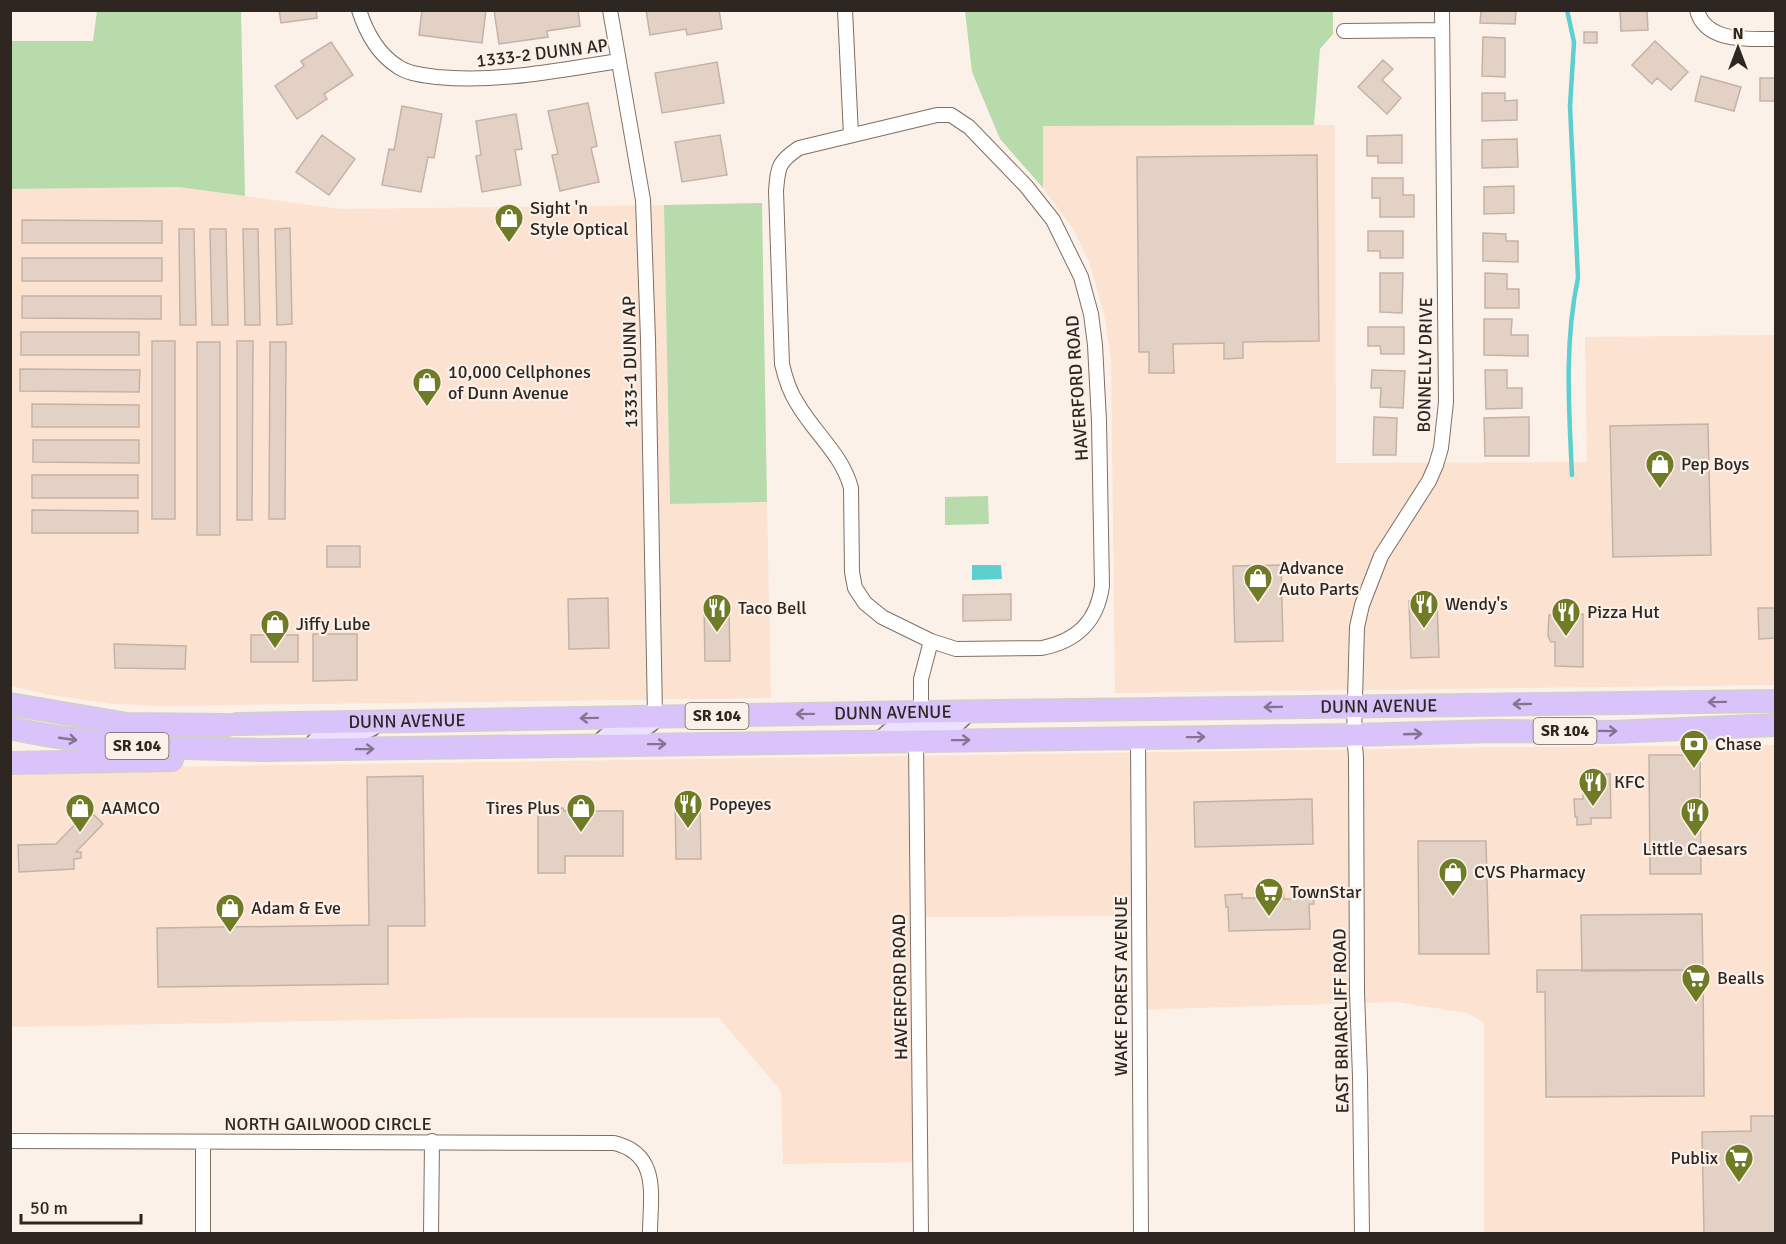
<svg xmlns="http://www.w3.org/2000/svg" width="1786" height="1244" viewBox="0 0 1786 1244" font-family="Signika,sans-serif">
  <rect width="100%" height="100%" fill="#fcf1e9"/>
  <path fill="#fce2d1" d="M1335,125L1336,463L1587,462L1585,337L1775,335V685L1115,693L1111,359L1104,314L1090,264L1073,229L1043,188L1042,126Z
    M178,187L340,209L664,205L670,504L767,502L771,698L162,706L113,704L50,695L11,686V189Z
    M1775,745V1233H1484V1023L1467,1013L1396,1002L1132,1010L1131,916L924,917L928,1162L783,1164L781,1091L719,1018H467L11,1027L10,769L1512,747Z"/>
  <path fill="#b7dbab" d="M97,11H241L245,196L178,187L11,189V41H93Z
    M965,11H1333V34L1320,49L1314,125L1043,126V188L1000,139L972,72Z
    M762,203L767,502L670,504L664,205Z
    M988,496L989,524L945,525V497Z"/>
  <path fill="#5ecfcf" d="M972,565H1001L1002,579L972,580Z"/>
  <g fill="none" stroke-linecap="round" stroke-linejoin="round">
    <path stroke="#5ecfcf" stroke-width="4.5" d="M1567,10L1574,42L1570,106L1578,278C1564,344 1569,409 1572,475"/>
  </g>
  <path fill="#e4d1c5" stroke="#c5b2a7" stroke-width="1.5" d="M279,10H316L317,18L281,23Z
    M422,10H486L482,43L419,35Z
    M494,10H578L580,26L547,31L548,37L499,44Z
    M646,10H719L722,29L687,35L686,29L650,35Z
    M1481,10H1516L1515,24L1480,23Z
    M1620,10H1647L1648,30L1621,31Z
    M1584,32H1597V43H1584Z
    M1483,37L1505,38V77L1482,76Z
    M1655,41L1688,72L1671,90L1657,78L1652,84L1632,65Z
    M331,42L353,75L324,94L327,99L297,119L275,86L304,66L301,61Z
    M1383,60L1393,69L1382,80L1401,98L1387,114L1358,87Z
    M717,62L724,103L662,113L655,73Z
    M1701,76L1741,87L1734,111L1695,101Z
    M1760,78H1776V101H1760Z
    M1482,93H1505V101L1517,100V120L1482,121Z
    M588,103L597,146L591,148L599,182L560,191L552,155L558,154L548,111Z
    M402,106L442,114L434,158L428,157L421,192L382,185L389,149L394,150Z
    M516,114L522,149L515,150L521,185L482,192L476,156L481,155L476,121Z
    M322,135L355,159L329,195L296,172Z
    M720,135L727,175L682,182L675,142Z
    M1402,135V163H1378V156H1367V136Z
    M1517,139L1518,167L1482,168V140Z
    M1317,155L1319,341L1243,342V358L1224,359V343L1173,344L1174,373H1149V352H1139L1137,157Z
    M1372,178H1403V195H1414V217H1380V198H1372Z
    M1514,186V213L1484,214V187Z
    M22,220L162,221V243H22Z
    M290,228L292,324L277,325L275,229Z
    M179,229H194L196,325H180Z
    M210,229H226L228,325H212Z
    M243,229H258L260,325H245Z
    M1368,231H1403V258H1380V251H1368Z
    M1483,233L1506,234V241H1518V262L1483,261Z
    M22,258H162V281H22Z
    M1380,273H1403L1402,313L1380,312Z
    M1485,273L1507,274V289H1519V308H1485Z
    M22,296H161V319L22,318Z
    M1484,319H1512L1511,335H1528V356L1484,355Z
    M1368,327H1404V354H1381L1380,346H1368Z
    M21,332H139V355H21Z
    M152,341H175V519H152Z
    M237,341H253L252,520H237Z
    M197,342H220V535H197Z
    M270,342H286L285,519H269Z
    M20,369L140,370L139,392L20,391Z
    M1372,370L1405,371L1403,408L1380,407L1381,388H1371Z
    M1485,370H1507V388H1522V408L1486,409Z
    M32,404L139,405V427H32Z
    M1374,417L1397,418L1396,455H1373Z
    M1529,417V456H1485L1484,418Z
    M1708,424L1711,555L1613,557L1610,426Z
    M33,440H139V463L33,462Z
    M32,475H138V498H32Z
    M32,510L138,511V533H32Z
    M327,546H360V567H327Z
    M1281,565L1283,641L1235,642L1233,566Z
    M1011,594V620L963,621V595Z
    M608,598L609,648L569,649L568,599Z
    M1437,600L1439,657L1411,658L1409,601Z
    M704,606H729L730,661H705Z
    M1562,607H1574V615L1583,614V667L1555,666V642H1551L1548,636L1549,615H1562Z
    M1758,608H1776V638L1759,639Z
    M313,634H357V680L313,681Z
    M251,635H298V662H251Z
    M114,644L186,646L185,669L115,668Z
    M1649,755H1700L1701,874H1650Z
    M1588,774H1610L1611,818H1591V824L1577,825V817H1575L1574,799H1583V793H1588Z
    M423,776L425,926H388V984L158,987L157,928L369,925L367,777Z
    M675,799H700L701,859H676Z
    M1312,799L1313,844L1195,847L1194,802Z
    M538,808H563L564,811H623V856H565V873H538Z
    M89,810L103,824L76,852H81V858L74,859V869L19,872L18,845L56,844Z
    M1418,841H1486L1489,954H1419Z
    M1283,888L1284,899H1303V894L1313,893L1314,904H1309L1310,929L1229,931L1228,907H1226L1225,895L1242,894V898H1261V889Z
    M1702,914L1703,970L1582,971L1581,915Z
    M1537,970H1703L1704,1096L1546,1097L1545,992H1537Z
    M1751,1116H1776V1234H1704L1702,1132L1751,1131Z"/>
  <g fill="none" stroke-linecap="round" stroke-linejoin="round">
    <g stroke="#7f6f64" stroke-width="16">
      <path id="street" d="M359,10C366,32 377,53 397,66C408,74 423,75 437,77C498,83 559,70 619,61
        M610,10L643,200L648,339L655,716
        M845,10L851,135
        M1697,10C1705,43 1750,39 1776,39
        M1344,31L1442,30
        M937,115H951L969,127L1026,186L1053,220L1081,277L1091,314L1095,345L1099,421L1102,586C1097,622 1077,641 1042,648L956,649L931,641L882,617L865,603L855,588L852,572L851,488C842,454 814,433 797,403C789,391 785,377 782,364L776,191C778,167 778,162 799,148Z
        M921,712V679L931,641
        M1138,737L1141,1234
        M916,741L921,1234
        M10,1141L614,1143C661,1154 650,1197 650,1234
        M203,1142V1234
        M431,1234L432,1141
        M1362,1234L1360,1077L1357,992L1356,757L1354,735L1357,627L1362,605L1381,556L1429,481L1436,465L1441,448L1446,402L1442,10"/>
    </g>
    <g stroke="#7f6f64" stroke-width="21">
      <path id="secondary" d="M881,741C894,726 899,729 917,724L921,719V712
        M916,741C921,720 943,730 957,722C961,719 965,714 968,711
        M599,745C602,742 606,737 610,735C625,726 646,734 655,716
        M314,749L316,742C332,729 353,736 371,727"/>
    </g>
    <g stroke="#d1cfce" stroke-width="24">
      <g id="primary">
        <path d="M10,704L127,724L228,725"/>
        <path id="s1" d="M237,724L921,712L1776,701"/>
        <path d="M10,728C94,747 179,748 265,750L1354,735L1494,731L1612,732L1776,725"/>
        <path d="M10,763L172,760"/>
      </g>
    </g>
    <use href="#street" stroke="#fff" stroke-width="14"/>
    <use href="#secondary" stroke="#ece1fc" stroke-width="18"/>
    <use href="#primary" stroke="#dac3fa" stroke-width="21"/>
  </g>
  <defs><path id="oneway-shaft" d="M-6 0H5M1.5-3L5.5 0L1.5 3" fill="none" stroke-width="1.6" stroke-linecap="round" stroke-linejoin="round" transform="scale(1.5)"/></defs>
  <g stroke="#84748e">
    <use href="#oneway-shaft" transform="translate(1717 702) rotate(179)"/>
    <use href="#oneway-shaft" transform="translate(1522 704) rotate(179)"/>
    <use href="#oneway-shaft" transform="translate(1273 707) rotate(179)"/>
    <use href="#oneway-shaft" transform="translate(805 714) rotate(179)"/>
    <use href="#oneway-shaft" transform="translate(589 718) rotate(179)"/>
    <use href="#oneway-shaft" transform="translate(1608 731) rotate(1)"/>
    <use href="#oneway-shaft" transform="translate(1413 734) rotate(-2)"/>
    <use href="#oneway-shaft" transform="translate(1196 737) rotate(-1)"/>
    <use href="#oneway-shaft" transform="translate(68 739) rotate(8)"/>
    <use href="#oneway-shaft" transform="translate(961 740) rotate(-1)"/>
    <use href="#oneway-shaft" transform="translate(657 744) rotate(-1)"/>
    <use href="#oneway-shaft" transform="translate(365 749) rotate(-1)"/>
  </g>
  <defs>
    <g id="shop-pin" transform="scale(1.5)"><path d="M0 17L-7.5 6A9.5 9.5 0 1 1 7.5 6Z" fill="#707b26" stroke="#fcf1e9"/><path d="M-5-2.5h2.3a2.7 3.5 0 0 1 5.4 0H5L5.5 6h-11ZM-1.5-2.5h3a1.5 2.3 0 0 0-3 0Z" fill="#fff"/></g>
    <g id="restaurant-pin" transform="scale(1.5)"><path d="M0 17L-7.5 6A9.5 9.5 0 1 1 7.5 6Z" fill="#707b26" stroke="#fcf1e9"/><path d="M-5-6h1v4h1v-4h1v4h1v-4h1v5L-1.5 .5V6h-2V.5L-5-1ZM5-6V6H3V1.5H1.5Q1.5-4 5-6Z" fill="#fff"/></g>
    <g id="bank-pin" transform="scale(1.5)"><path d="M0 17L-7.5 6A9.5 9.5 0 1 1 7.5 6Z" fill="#707b26" stroke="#fcf1e9"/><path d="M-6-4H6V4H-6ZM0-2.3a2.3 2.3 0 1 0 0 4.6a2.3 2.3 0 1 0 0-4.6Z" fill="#fff"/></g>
    <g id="supermarket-pin" transform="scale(1.5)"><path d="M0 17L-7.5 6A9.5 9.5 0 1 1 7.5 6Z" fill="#707b26" stroke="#fcf1e9"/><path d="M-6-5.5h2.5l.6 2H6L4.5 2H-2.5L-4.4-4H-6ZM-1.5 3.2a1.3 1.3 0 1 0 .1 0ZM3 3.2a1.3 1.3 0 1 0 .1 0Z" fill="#fff"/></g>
  </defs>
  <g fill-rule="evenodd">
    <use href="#shop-pin" x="509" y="218"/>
    <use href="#shop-pin" x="427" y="382"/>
    <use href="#shop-pin" x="1660" y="464"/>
    <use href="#shop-pin" x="1258" y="578"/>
    <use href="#restaurant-pin" x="1424" y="604"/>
    <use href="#restaurant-pin" x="717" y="608"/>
    <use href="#restaurant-pin" x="1566" y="612"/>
    <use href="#shop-pin" x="275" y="624"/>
    <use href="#bank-pin" x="1694" y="744"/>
    <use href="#restaurant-pin" x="1593" y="782"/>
    <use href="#restaurant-pin" x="688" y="804"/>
    <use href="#shop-pin" x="80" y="808"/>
    <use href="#shop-pin" x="581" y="808"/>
    <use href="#restaurant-pin" x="1695" y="812"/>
    <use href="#shop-pin" x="1453" y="872"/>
    <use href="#supermarket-pin" x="1269" y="892"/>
    <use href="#shop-pin" x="230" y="908"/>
    <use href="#supermarket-pin" x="1696" y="978"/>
    <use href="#supermarket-pin" x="1739" y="1158"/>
  </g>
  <g text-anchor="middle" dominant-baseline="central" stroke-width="4.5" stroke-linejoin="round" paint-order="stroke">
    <g fill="#fcf1e9" stroke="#6b635d" stroke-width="1.5">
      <rect x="685.5" y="703" width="63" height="26" rx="4.5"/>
      <rect x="1533.5" y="718" width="63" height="26" rx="4.5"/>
      <rect x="105.5" y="733" width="63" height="26" rx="4.5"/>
    </g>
    <g font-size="16" font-weight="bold" fill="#2d2621">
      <text x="717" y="716">SR 104</text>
      <text x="1565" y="731">SR 104</text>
      <text x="137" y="746">SR 104</text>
    </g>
    <g font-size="18" fill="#2d2621" stroke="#fcf1e9">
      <text transform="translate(542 53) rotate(-7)">1333-2 DUNN AP</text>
      <text transform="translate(630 362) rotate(-91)">1333-1 DUNN AP</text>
      <text transform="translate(1425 365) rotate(-89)">BONNELLY DRIVE</text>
      <text transform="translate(1077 388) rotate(-94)">HAVERFORD ROAD</text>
      <text stroke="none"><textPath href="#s1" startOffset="1142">DUNN AVENUE</textPath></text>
      <text stroke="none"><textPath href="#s1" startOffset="656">DUNN AVENUE</textPath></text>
      <text stroke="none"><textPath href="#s1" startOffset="170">DUNN AVENUE</textPath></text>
      <text transform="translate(1121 986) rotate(-90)">WAKE FOREST AVENUE</text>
      <text transform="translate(900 987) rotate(-91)">HAVERFORD ROAD</text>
      <text transform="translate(1341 1021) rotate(-91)">EAST BRIARCLIFF ROAD</text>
      <text x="328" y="1124">NORTH GAILWOOD CIRCLE</text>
    </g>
    <g font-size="18" fill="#2d2621" stroke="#fcf1e9" text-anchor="start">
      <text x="530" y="208">Sight 'n<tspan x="530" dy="21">Style Optical</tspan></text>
      <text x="448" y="372">10,000 Cellphones<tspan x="448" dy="21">of Dunn Avenue</tspan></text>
      <text x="1681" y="464">Pep Boys</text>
      <text x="1279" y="568">Advance<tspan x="1279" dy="21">Auto Parts</tspan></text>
      <text x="1445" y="604">Wendy's</text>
      <text x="738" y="608">Taco Bell</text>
      <text x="1587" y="612">Pizza Hut</text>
      <text x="296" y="624">Jiffy Lube</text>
      <text x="1715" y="744">Chase</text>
      <text x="1614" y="782">KFC</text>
      <text x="709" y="804">Popeyes</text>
      <text x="101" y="808">AAMCO</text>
      <text x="560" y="808" text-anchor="end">Tires Plus</text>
      <text x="1695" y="849" text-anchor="middle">Little Caesars</text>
      <text x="1474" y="872">CVS Pharmacy</text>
      <text x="1290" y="892">TownStar</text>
      <text x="251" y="908">Adam &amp; Eve</text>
      <text x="1717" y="978">Bealls</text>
      <text x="1718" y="1158" text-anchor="end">Publix</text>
    </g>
  </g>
  <rect width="1786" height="1244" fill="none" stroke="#2d2621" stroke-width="24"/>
  <g transform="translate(1738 48)" stroke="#fcf1e9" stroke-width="4.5" paint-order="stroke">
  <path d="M0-4.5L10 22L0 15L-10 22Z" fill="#2d2621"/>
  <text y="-9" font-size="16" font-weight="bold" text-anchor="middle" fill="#2d2621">N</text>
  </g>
  <path d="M21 1214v9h120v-9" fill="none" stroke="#2d2621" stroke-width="3"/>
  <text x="30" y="1214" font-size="18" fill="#2d2621" stroke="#fcf1e9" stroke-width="4.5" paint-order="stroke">50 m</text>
</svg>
